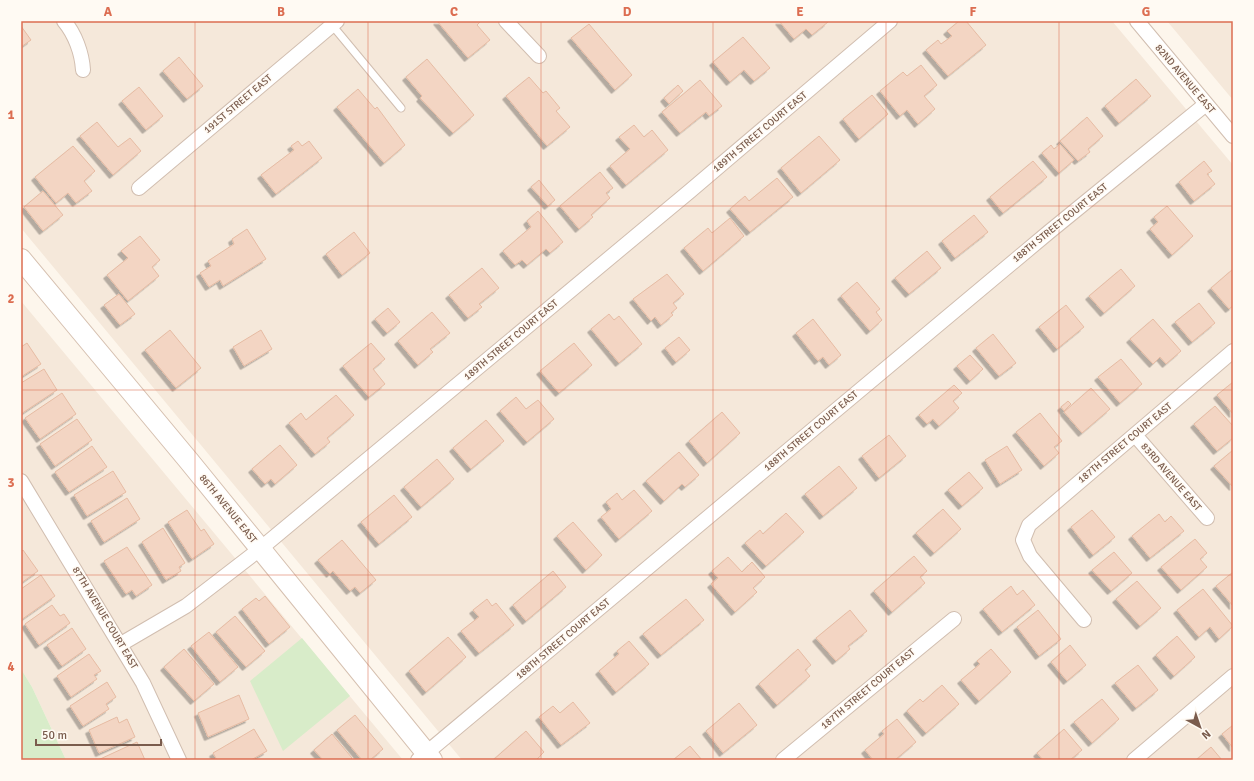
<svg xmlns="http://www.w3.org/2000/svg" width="1254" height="781" viewBox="0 0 1254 781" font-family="Signika,sans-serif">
  <defs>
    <filter id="shadow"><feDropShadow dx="-3.5" dy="3.5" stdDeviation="0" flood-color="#0004"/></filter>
  </defs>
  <rect width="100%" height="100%" fill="#fdf6ec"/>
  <path fill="#f5e8da" d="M21,21H1112L1233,165V760H462L21,228Z
    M1167,21H1233V100Z
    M21,301L403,760H66L32,687L21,669Z"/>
  <path fill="#d8ecc9" d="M302,638L350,696L283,751L250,681Z
    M21,669L32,687L66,760H21Z"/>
  <path fill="#f3d5c3" stroke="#e6bba3" filter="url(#shadow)" d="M437,21H481L477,25L490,40L468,58Z
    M779,21H827L828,22L812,35L806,29L794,39Z
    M959,21H966L986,45L948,76L926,50L938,40L941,44L952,36L947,31Z
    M589,24L632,75L615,90L571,38Z
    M21,26L31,40L21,47Z
    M743,37L770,68L754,81L744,70L730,82L713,62Z
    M179,57L203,86L187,99L163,71Z
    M427,59L474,115L453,133L420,98L422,96L406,77Z
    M921,65L937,85L924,96L935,109L918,124L907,110L900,116L880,91L903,72L907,76Z
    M529,77L543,93L546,91L560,108L556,111L570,127L547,146L506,96Z
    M1136,79L1151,96L1119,123L1105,106Z
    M700,80L722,106L709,116L706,112L680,133L662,112Z
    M678,85L683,91L669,104L664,98Z
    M139,87L163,116L146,130L122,101Z
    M358,89L375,109L377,107L405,145L384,163L337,107Z
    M872,95L888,114L859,139L843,119Z
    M1087,117L1103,136L1088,149L1090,152L1078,161L1060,141Z
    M97,122L118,147L130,138L141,151L113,175L80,136Z
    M634,125L644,137L652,130L668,150L626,185L610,166L630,149L619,137Z
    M819,136L840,160L801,193L781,168Z
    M298,141L302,146L309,141L322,158L276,194L261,175L294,150L291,146Z
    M1060,144L1074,160L1059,173L1042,153L1051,145L1054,149Z
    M73,146L95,171L84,181L92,191L76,203L68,193L56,203L35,177Z
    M1033,161L1047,177L1003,213L990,197Z
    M1204,161L1212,171L1207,174L1215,184L1194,201L1179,182Z
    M600,172L613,188L606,193L610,198L591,215L593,217L579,229L560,206Z
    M777,178L793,197L750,232L730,209L745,196L749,201Z
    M539,180L555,200L548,206L531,187Z
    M43,191L63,215L43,231L24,207Z
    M1167,206L1193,236L1172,255L1150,229L1158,222L1154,217Z
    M538,211L563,242L550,253L546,249L527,265L522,260L515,265L503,251L531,227L527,221Z
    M974,215L988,232L955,258L942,241Z
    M730,218L744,236L703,271L684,248L708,228L712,233Z
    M247,229L266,259L223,286L220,280L209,287L200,273L211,266L208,261L234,244L232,239Z
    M354,232L370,253L342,275L326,254Z
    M140,236L160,260L152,267L159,276L128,301L107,275L128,258L121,251Z
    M927,251L941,268L909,294L895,278Z
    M482,268L499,288L479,304L482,307L468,318L449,295Z
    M1121,269L1135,286L1104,313L1089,296Z
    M1233,269V306L1229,309L1211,288Z
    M667,274L684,294L673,303L677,308L671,313L673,315L661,325L655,317L651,321L633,299Z
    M857,282L880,309L876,312L882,320L870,331L841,296Z
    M119,294L135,314L120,325L104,305Z
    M1199,303L1215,323L1192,342L1175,322Z
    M1066,305L1084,327L1057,349L1039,327Z
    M388,308L400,322L387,333L375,319Z
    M432,312L450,333L430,349L433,352L418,365L398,341Z
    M609,314L614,320L619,316L642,344L619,363L591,329Z
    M813,319L841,355L829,365L823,357L818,361L796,333Z
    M1153,319L1181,351L1166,364L1160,357L1153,364L1130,339Z
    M170,330L201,368L176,388L145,350Z
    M261,330L272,349L244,366L233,347Z
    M993,334L1016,363L999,376L976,348Z
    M679,337L690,350L676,362L665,348Z
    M27,343L41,364L21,377V347Z
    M371,343L385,359L373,369L385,384L369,397L343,366Z
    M574,343L592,365L559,393L540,371Z
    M970,355L983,369L970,381L957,366Z
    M1121,359L1142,384L1120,403L1098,377Z
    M44,369L57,390L21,414V383Z
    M1233,382V414L1217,395Z
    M954,385L962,393L953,401L959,408L939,426L933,419L927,424L919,415Z
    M1091,388L1110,409L1082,433L1064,412Z
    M62,393L76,414L40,439L25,418Z
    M336,395L354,415L327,438L330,442L315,454L289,423L301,413L306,420Z
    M516,397L526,409L538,400L554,419L527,442L500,411Z
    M1068,401L1071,404L1064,411L1061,407Z
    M1215,406L1233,426V438L1217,451L1194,424Z
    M722,412L740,433L707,463L689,441Z
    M1040,413L1062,441L1054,447L1059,453L1044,466L1016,432Z
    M77,419L92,440L55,466L40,444Z
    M486,420L504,441L471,469L453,448Z
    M889,435L906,456L879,478L862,456Z
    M280,445L297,465L275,484L271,479L265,484L252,469Z
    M92,446L107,467L69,492L55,472Z
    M1007,446L1022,470L1000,484L985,460Z
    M1233,450V487L1214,466Z
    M679,452L699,475L685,487L682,484L664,501L646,481Z
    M437,459L454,479L421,507L404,487Z
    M839,466L857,488L823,516L805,494Z
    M113,471L126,492L87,516L74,495Z
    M969,472L983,488L962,506L948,490Z
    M634,490L652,511L619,539L601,517L611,509L606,502L617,493L622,500Z
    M394,495L412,517L379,544L361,522Z
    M127,498L140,519L104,542L91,521Z
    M943,509L961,529L934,553L916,533Z
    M187,510L201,531L204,529L214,544L192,559L168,522Z
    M1092,510L1115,537L1093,555L1071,527Z
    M786,513L804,532L766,566L745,543L760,530L763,534Z
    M1159,514L1165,522L1171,516L1184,531L1150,558L1132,536Z
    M573,522L602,555L586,570L557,536Z
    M163,528L185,563L179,567L181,571L166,580L142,542Z
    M1195,539L1207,553L1200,559L1207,567L1181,590L1161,567Z
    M342,540L376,580L360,593L355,587L350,591L333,571L330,574L318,560Z
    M127,547L152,585L136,596L132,590L126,594L104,561Z
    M23,550L38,571L21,583V552Z
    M1114,552L1132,573L1111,591L1092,570Z
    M914,556L927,571L920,577L925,583L892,612L874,591Z
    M728,557L742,572L752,562L765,577L753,588L757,592L735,612L711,584L718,578L712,571Z
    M553,571L566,587L526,621L513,605Z
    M1233,572V606L1216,586Z
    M41,575L55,596L21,620V589Z
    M1137,581L1161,608L1140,626L1116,599Z
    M1011,586L1017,595L1023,590L1035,605L1002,632L983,609Z
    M1203,589L1233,626L1219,639L1210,627L1199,637L1177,610Z
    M265,596L290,627L269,644L242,609L256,598L259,601Z
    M487,599L492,606L496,603L514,625L479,653L461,631L479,617L473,610Z
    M686,599L704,620L661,655L643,634Z
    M52,605L60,616L64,614L70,623L39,645L25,624Z
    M850,610L867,631L848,646L850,649L836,661L816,638Z
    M1038,610L1061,639L1039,656L1017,627Z
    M235,616L265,651L246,667L216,632Z
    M72,628L86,649L62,666L47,645Z
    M209,632L238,667L220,682L191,646Z
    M1177,636L1195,657L1174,676L1156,655Z
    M448,637L466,657L426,692L409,671Z
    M629,641L649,664L616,692L599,671L619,654L617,651Z
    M1070,645L1086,665L1067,681L1051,662Z
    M184,649L214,684L194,701L164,667Z
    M798,649L811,665L805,670L810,676L777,705L759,684Z
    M991,649L1011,672L979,701L961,680L980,664L977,661Z
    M89,654L101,671L94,675L97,679L71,697L57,676Z
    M1138,665L1158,690L1136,708L1115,683Z
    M107,682L116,697L106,704L109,709L83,726L70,706Z
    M942,685L959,704L926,733L907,711L920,699L923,702Z
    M239,695L249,719L208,737L198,713Z
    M1102,699L1119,719L1092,743L1074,722Z
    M573,702L590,723L561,745L539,717L553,706L560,713Z
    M739,703L757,725L723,753L706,731Z
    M355,715L383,749L370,760H362L337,730Z
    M117,717L119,723L127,719L135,737L99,753L89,730Z
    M897,719L916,742L895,760H873L865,750L884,734L882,731Z
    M1233,725V748L1222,734Z
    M254,729L267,751L251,760H217L213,753Z
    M1064,729L1082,750L1070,760H1043L1037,753Z
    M526,731L544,752L536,760H493Z
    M332,734L352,758L350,760H323L314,750Z
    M137,742L145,760H98Z
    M690,746L702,760H673Z
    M1211,747L1222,760H1196Z"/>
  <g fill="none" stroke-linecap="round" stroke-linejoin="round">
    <g stroke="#d1beb0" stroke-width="9">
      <path id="lane" d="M332,25L401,108"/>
    </g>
    <g stroke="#d1beb0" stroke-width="16">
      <path id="street" d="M64,21C75,34 82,53 83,70
        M506,21L539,56
        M1137,21L1233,136
        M139,188L337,21
        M1135,435L1207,518
        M21,481L143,683L179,760
        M1084,620L1030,556L1023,540L1029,525L1233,351
        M121,644L186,606L260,549L690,191L890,21
        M418,760L1049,232L1206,104
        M783,760L954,619
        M1134,760L1233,676"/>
    </g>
    <g stroke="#d6c0b0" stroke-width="22">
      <path id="secondary" d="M21,259L189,461L432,760"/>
    </g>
    <use href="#lane" stroke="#fff" stroke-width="7"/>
    <use href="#street" stroke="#fff" stroke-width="14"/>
    <use href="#secondary" stroke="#fff" stroke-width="20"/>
  </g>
  <path fill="none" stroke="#dc6d51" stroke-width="1" stroke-opacity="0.55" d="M195,21V760M368,21V760M541,21V760M713,21V760M886,21V760M1059,21V760M21,206H1233M21,390H1233M21,575H1233"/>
  <g text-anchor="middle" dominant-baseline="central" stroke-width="3" stroke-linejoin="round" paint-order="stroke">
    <g font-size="10" fill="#7a5c4d" stroke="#fffaf3">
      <text transform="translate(1185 79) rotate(50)">82ND AVENUE EAST</text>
      <text transform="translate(238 104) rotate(-40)">191ST STREET EAST</text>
      <text transform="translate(760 132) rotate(-40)">189TH STREET COURT EAST</text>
      <text transform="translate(1060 223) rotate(-39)">188TH STREET COURT EAST</text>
      <text transform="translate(511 340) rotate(-40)">189TH STREET COURT EAST</text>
      <text transform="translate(811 431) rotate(-40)">188TH STREET COURT EAST</text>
      <text transform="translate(1125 443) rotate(-40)">187TH STREET COURT EAST</text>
      <text transform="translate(1171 477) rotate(49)">83RD AVENUE EAST</text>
      <text transform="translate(228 509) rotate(51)">86TH AVENUE EAST</text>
      <text transform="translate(105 618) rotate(59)">87TH AVENUE COURT EAST</text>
      <text transform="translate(563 639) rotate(-40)">188TH STREET COURT EAST</text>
      <text transform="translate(868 689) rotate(-40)">187TH STREET COURT EAST</text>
    </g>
  </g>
  <rect width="1254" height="781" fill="none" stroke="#fffaf3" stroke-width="44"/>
  <g transform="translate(1200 727) rotate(140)" stroke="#fffaf3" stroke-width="3" paint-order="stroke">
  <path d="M0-3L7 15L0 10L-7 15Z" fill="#7a5c4d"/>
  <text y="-6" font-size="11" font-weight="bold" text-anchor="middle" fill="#7a5c4d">N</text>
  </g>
  <path d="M36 739v6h125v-6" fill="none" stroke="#7a5c4d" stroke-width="2"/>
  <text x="42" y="739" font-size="12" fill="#7a5c4d" stroke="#fffaf3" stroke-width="3" paint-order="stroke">50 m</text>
  <rect x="22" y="22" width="1210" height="737" fill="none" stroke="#dc6d51" stroke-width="1.5"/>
  <g font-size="13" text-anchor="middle" font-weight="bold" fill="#dc6d51">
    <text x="108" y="16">A</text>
    <text x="281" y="16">B</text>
    <text x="454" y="16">C</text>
    <text x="627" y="16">D</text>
    <text x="800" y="16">E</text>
    <text x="973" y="16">F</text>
    <text x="1146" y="16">G</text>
    <text x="11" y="119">1</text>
    <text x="11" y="303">2</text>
    <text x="11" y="487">3</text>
    <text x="11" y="671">4</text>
  </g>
</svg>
